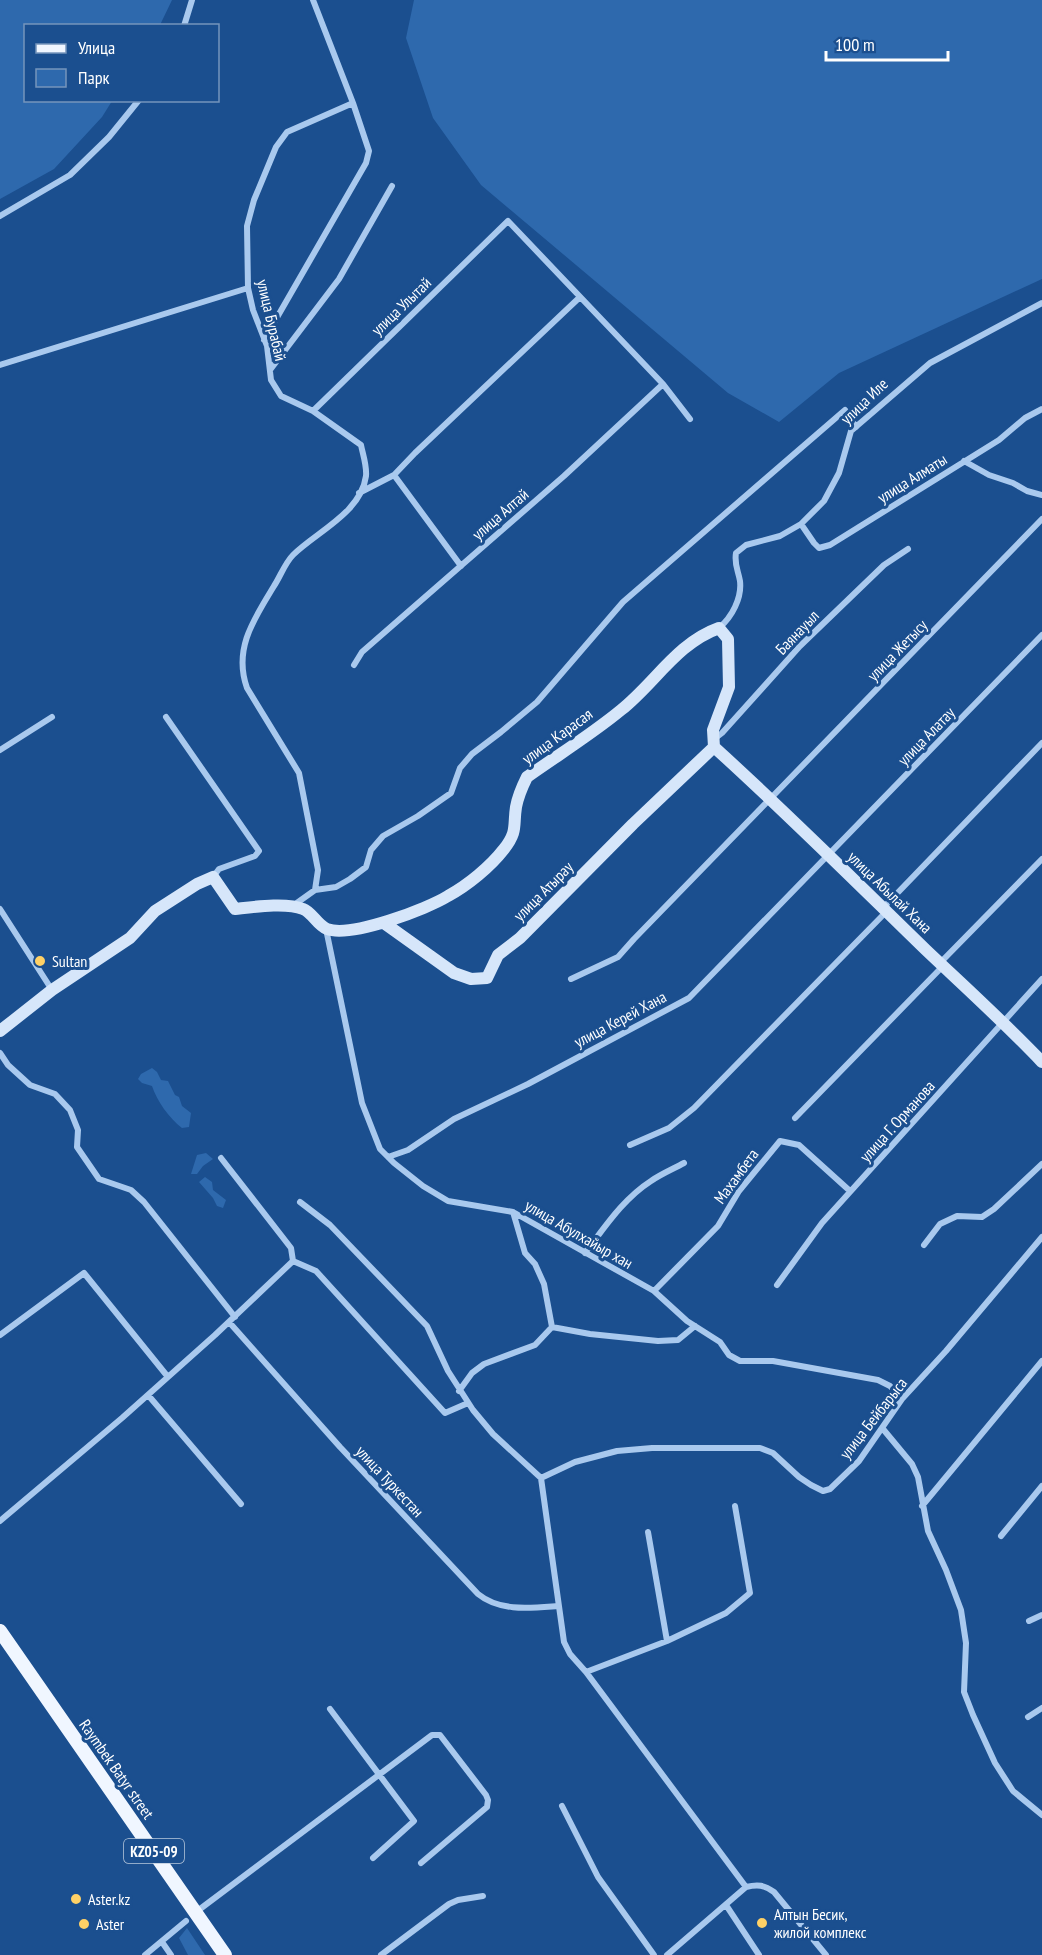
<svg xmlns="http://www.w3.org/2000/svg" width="1042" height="1955" viewBox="0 0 1042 1955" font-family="'PT Sans Narrow',sans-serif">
  <rect width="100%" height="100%" fill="#1b4f8f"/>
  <path fill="#2e69ad" d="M0,0H172L160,25L26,26V100L112,101L102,117L54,169L0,199Z
    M414,0H1042V279L839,373L779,422L728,393L481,185L433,118L406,38Z
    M152,1068L157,1072L161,1080L168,1081L175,1095L179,1097L182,1106L191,1113L189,1127L182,1128C169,1118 157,1101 152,1086L142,1083L138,1079L141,1074Z
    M206,1153L213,1159L203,1166L197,1174H191L197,1155Z
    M205,1177L212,1182L213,1190L226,1200L223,1208L217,1206L213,1198L199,1182Z
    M187,1928L205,1955H188L179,1938Z"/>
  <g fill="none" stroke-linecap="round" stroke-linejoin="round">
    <path stroke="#a9c9ee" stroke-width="6" d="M184,26L192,0
      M0,216L70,175L109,137L139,100
      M264,340L366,163L369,151L353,103
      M0,365L248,288
      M270,370L339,279L392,186
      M313,411L508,221L663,384L690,419
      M964,461L989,475L1013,483L1027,491L1042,495
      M394,475L461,566
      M359,493L394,475L415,453L580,297
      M801,524L814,543L819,548L830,545L999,440L1025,418L1042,409
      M719,628C732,617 742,598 740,581C738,570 734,564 736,553L746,545L780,536L801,524L824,501L839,473L851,431L930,363L1042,303
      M354,665L362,652L564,476L663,384
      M166,717L259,851L255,856L219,869L213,877
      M713,740L722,733L800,646L884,565L908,549
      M0,750L52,717
      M315,890L336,887L350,879L366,867L371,850L383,836L418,816L451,793L460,768L472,754L501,732L537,702L623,602L845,410L856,427
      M294,905L315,890L318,870L299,773L247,688C233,649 254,619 274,586C280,577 285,563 293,555C316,532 361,513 366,476C367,466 363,455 361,445L313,411L281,396L271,380L267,346L253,310L248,288L247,226L254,200L276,147L287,132L353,103L313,0
      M883,908L1042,743
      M0,909L52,990
      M326,929L362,1103L380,1149L394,1163L423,1186L448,1201L513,1212L654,1291L687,1321L720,1342L729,1355L740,1361H773L878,1380L890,1386L902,1399
      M940,963L1042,859
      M571,979L618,957L634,939L1042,519
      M0,1053L8,1065L30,1085L55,1094L70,1110L78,1130L77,1147L99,1179L131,1190L144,1202L235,1317
      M795,1118L943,966
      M630,1145L669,1128L694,1108L886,912
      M388,1157L408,1150L454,1119L528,1084L689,998L1042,635
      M221,1158L291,1248L293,1261
      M300,1202L330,1225L427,1326L448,1371L473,1410L493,1434L541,1478L564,1642L570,1654L586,1672L746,1887
      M513,1212L525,1253L535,1264L544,1284L552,1327L590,1334L658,1341L678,1340L695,1326
      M924,1245L940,1224L957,1216L982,1217L994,1209L1042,1164
      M585,1253C605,1227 623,1199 651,1181C661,1174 673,1169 684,1163
      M777,1285L822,1223L1042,979
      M654,1291L718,1226L739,1191L780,1141L799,1145L850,1191
      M229,1322L340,1447L478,1594C500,1612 531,1608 558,1606
      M0,1335L84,1273L168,1377
      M459,1391L472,1373L484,1364L535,1345L552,1327
      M148,1395L241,1504
      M883,1429L912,1464L918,1477L928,1531L946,1570L961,1610L966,1643L964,1692L973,1715L995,1763L1013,1791L1042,1815
      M541,1478L575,1462L617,1451L652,1448H760L773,1453L799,1477L811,1485L823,1491L830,1489L859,1461L902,1399L946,1351L1042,1237
      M922,1506L1042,1361
      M0,1521L122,1418L215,1335L293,1261L316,1271L445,1413L468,1403
      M648,1532L667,1641
      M1001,1536L1042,1486
      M1029,1621L1042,1615
      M586,1672L667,1641L726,1613L750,1593L735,1506
      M330,1709L414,1821L373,1858
      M1028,1717L1042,1708
      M562,1806L598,1877L654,1955
      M726,1905L759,1955
      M196,1912L432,1735H440L486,1795L488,1800L487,1807L421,1863
      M162,1942L171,1955
      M145,1955L186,1921
      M381,1955L449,1904L458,1900L483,1896
      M667,1955L746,1887C758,1884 764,1885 774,1892L826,1955"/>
    <path stroke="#d6e6fa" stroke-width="12" d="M714,747C787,813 856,882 926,950C965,987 1005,1023 1042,1062
      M384,923L454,973L471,979L487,978L498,955L520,938L633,824L714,747
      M0,1031L52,990L130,938L155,911L197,884L213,877L235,909C253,907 286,902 303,909C312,912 317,925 327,929C351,938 427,909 448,896C468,885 490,867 504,849C518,831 513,826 516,807C518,796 522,787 527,777C558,755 592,734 621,710C655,683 677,643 719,628L728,639L729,687L713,730L714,747"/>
    <path stroke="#f0f6ff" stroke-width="14" d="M0,1631L225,1955"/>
  </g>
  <g fill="#ffd166" stroke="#1b4f8f" stroke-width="2">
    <circle cx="40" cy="961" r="6"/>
    <circle cx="76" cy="1899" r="6"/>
    <circle cx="762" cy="1923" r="6"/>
    <circle cx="84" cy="1924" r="6"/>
  </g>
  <g text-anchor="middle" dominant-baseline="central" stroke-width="6" stroke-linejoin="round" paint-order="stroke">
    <rect fill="#1b4f8f" stroke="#bbcadd" stroke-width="1.5" x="124" y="1839" width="60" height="24" rx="4.5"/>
    <g font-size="15" font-weight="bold" fill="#fff">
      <text x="154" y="1851">KZ05-09</text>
    </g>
    <g font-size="16" fill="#fff" stroke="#1b4f8f">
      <text transform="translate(401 306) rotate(-44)">улица Улытай</text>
      <text transform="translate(272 320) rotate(77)">улица Бурабай</text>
      <text transform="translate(864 401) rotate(-44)">улица Иле</text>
      <text transform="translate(912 478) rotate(-32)">улица Алматы</text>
      <text transform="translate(500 514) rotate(-41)">улица Алтай</text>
      <text transform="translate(797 632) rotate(-46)">Баянауыл</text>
      <text transform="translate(897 650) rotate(-46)">улица Жетысу</text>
      <text transform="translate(557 736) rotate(-36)">улица Карасая</text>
      <text transform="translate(926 736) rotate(-46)">улица Алатау</text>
      <text transform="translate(543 891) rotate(-45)">улица Атырау</text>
      <text transform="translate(890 892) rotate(44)">улица Абылай Хана</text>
      <text transform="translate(620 1019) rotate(-28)">улица Керей Хана</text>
      <text transform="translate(897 1121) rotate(-48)">улица Г. Орманова</text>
      <text transform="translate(736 1176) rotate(-54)">Махамбета</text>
      <text transform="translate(579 1234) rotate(30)">улица Абулхайыр хан</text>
      <text transform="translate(873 1418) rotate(-52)">улица Бейбарыса</text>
      <text transform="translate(390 1481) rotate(47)">улица Туркестан</text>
      <text transform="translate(117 1769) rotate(55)">Raymbek Batyr street</text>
    </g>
    <g font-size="16" fill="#fff" stroke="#1b4f8f" text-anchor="start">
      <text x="52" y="961">Sultan</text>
      <text x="88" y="1899">Aster.kz</text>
      <text x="774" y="1914">Алтын Бесик,<tspan x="774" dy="18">жилой комплекс</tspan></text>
      <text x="96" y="1924">Aster</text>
    </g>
  </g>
  <rect x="24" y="24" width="195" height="78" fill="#1b4f8f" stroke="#7695bc" stroke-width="1.5"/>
  <rect x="36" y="44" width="30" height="9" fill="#f0f6ff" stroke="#7695bc" stroke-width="1.5"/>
  <text x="78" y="54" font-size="18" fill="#ffffff">Улица</text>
  <rect x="36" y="69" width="30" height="18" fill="#2e69ad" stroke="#7695bc" stroke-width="1.5"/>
  <text x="78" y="84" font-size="18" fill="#ffffff">Парк</text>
  <path d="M826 51v9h122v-9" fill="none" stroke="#ffffff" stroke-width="3"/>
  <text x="835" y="51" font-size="18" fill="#ffffff" stroke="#1b4f8f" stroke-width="4.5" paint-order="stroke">100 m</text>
</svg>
